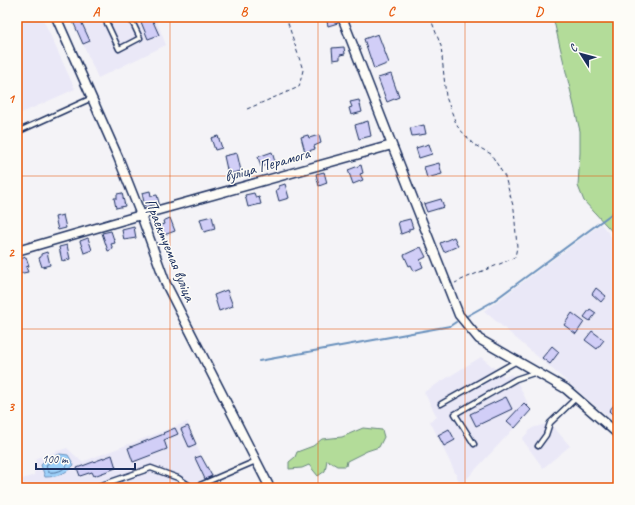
<svg xmlns="http://www.w3.org/2000/svg" width="635" height="505" viewBox="0 0 635 505" font-family="Caveat,sans-serif">
  <rect width="100%" height="100%" fill="#f4f3f7"/>
  <filter id="ink" filterUnits="userSpaceOnUse"><feTurbulence type="fractalNoise" baseFrequency=".025" numOctaves="2"/><feDisplacementMap in="SourceGraphic" scale="8" xChannelSelector="R" yChannelSelector="G"/><feConvolveMatrix kernelMatrix="1 2 1 2 8 2 1 2 1" color-interpolation-filters="sRGB"/></filter>
  <g filter="url(#ink)">
    <path fill="#eae8f7" d="M17,17H42L75,89L17,115Z
      M71,17H155L166,45L98,78Z
      M601,224L618,245V425L484,311Z
      M481,357L505,377L511,374L516,379L531,410L461,485L430,421L437,417L424,392Z
      M187,422L201,456L217,488H17V481L34,475L36,458L67,448L82,462Z
      M550,423L570,446L543,468L522,439L532,428Z"/>
    <path fill="#b3dc99" stroke="#67867c" d="M553,17H618V238L584,201L578,186L580,153V131Z
      M363,428L382,430L384,437L379,447L367,451L347,461L346,466H337L327,460L325,471L318,476L309,465L302,468L289,469V462L295,457L297,452L313,446L322,439L342,437Z"/>
    <path fill="#9dd1fa" stroke="#6990bc" d="M60,454L68,455L74,465C65,474 57,477 45,477L41,465L46,460Z"/>
    <g fill="none" stroke-linecap="round" stroke-linejoin="round">
      <path stroke="#4f709c" stroke-width="1" d="M60,458L66,459L68,463C65,471 55,473 48,472L46,465L49,463Z"/>
      <path stroke="#6990bc" stroke-width="2" d="M467,316L492,302L618,209
        M259,361L450,326L456,322"/>
    </g>
    <path fill="#d1cef7" stroke="#1b2f5e" d="M71,17H79L90,41L83,44Z
      M139,17H151L159,35L148,39Z
      M326,17H337L338,23L328,26Z
      M378,34L389,63L374,69L364,39Z
      M344,47L345,54L340,55V59L333,60L332,48Z
      M391,74L399,97L387,102L378,78Z
      M359,100L362,112L351,115L349,108L352,107L350,102Z
      M368,121L371,136L359,139L355,125Z
      M424,125L426,134L412,136L410,128Z
      M308,135L309,138L319,135L321,143L314,146L315,149L305,152L301,137Z
      M218,136L222,148L215,150L211,138Z
      M429,144L432,154L419,158L416,148Z
      M272,152L275,162L261,167L258,157Z
      M237,153L241,171L228,174L224,156Z
      M439,163L442,174L427,178L424,167Z
      M361,165L363,173L360,174L363,180L353,184L348,170Z
      M324,172L327,183L319,186L316,174Z
      M285,184L289,198L279,201L276,190L279,189V186Z
      M150,191L151,196L157,195L159,203L145,207L142,193Z
      M122,193L125,206L116,208L114,198H117V194Z
      M254,193L256,198L259,197L261,204L248,207L245,195Z
      M441,199L444,207L427,212L424,204Z
      M63,215L66,228L58,230L55,217Z
      M212,216L215,229L204,232L200,219Z
      M170,218L175,231L164,235L161,225L164,224L163,221Z
      M410,219L413,228L409,229V231L401,234L398,222Z
      M134,227L136,238L124,240L122,230Z
      M111,231L115,243L111,244L113,249L108,251L102,233Z
      M454,237L458,246L444,252L440,243Z
      M88,238L92,250L84,253L80,241Z
      M67,245L70,259L62,261L59,247Z
      M421,247L426,257L420,260L423,267L414,271L411,265L409,266L404,255Z
      M47,252L50,265L42,267L39,258L41,257V254Z
      M26,257L29,266L26,267L28,272L18,274L17,260Z
      M596,288L606,296L601,302L592,294Z
      M227,290L233,306L219,311L214,295Z
      M590,309L596,313L590,321L584,317Z
      M572,313L584,322L576,334L564,325Z
      M592,331L604,340L597,349L585,340Z
      M552,346L559,352L550,364L542,358Z
      M506,397L512,409L476,426L470,414Z
      M618,400V419L609,411Z
      M524,403L531,410L515,428L507,421Z
      M188,426L196,444L189,447L181,429Z
      M175,428L178,434L164,440L167,449L133,462L128,448L164,434L163,433Z
      M449,429L455,440L444,446L438,435Z
      M112,455L116,468L94,476L92,472L80,476L77,468Z
      M201,456L212,476L205,479L195,458Z"/>
    <g fill="none" stroke-linecap="round" stroke-linejoin="round">
      <g stroke="#1b2f5e" stroke-width="7">
        <path id="lane" d="M104,17L119,49L140,38L130,17
          M17,132L92,98
          M441,404L517,361
          M474,444L455,414L516,379L537,372
          M538,446L546,435L550,423L577,397
          M93,488L151,468L178,478L193,488
          M193,488L256,461"/>
      </g>
      <g stroke="#1b2f5e" stroke-width="11">
        <path id="street" d="M56,17L118,157L141,215L166,284L270,488
          M392,145L459,315L479,339L566,389L618,434
          M17,251L141,215L392,145L342,17"/>
      </g>
      <path stroke="#1b2f5e" stroke-width="1" stroke-dasharray="4 3" stroke-linecap="butt" d="M430,17L441,46L446,97L457,126L473,144L491,154L505,177L514,209L517,247L515,257C495,267 475,273 455,283
        M247,109L299,87L303,70L286,17"/>
      <use href="#lane" stroke="#fdfcf7" stroke-width="4"/>
      <use href="#street" stroke="#fdfcf7" stroke-width="8"/>
    </g>
  </g>
  <path fill="none" stroke="#e8590c" stroke-width="1" stroke-opacity="0.55" d="M170,17V488M318,17V488M465,17V488M17,176H618M17,329H618"/>
  <g text-anchor="middle" dominant-baseline="central" stroke-width="3" stroke-linejoin="round" paint-order="stroke">
    <g font-size="16" fill="#1b2f5e" stroke="#fdfcf7">
      <text transform="translate(267 165) rotate(-16)">вуліца Перамога</text>
      <text transform="translate(170 250) rotate(68)">Праектуемая вуліца</text>
    </g>
  </g>
  <rect width="635" height="505" fill="none" stroke="#fdfcf7" stroke-width="44"/>
  <g transform="translate(581 54) rotate(306)" stroke="#fdfcf7" stroke-width="3" paint-order="stroke">
  <path d="M0-3L7 15L0 10L-7 15Z" fill="#1b2f5e"/>
  <text y="-6" font-size="11" font-weight="bold" text-anchor="middle" fill="#1b2f5e">С</text>
  </g>
  <path d="M36 463v6h99v-6" fill="none" stroke="#1b2f5e" stroke-width="2"/>
  <text x="42" y="463" font-size="12" fill="#1b2f5e" stroke="#fdfcf7" stroke-width="3" paint-order="stroke">100 m</text>
  <rect x="22" y="22" width="591" height="461" fill="none" stroke="#e8590c" stroke-width="1.5"/>
  <g font-size="13" text-anchor="middle" font-weight="bold" fill="#e8590c">
    <text x="96" y="16">A</text>
    <text x="244" y="16">B</text>
    <text x="391" y="16">C</text>
    <text x="539" y="16">D</text>
    <text x="11" y="103">1</text>
    <text x="11" y="257">2</text>
    <text x="11" y="411">3</text>
  </g>
</svg>
